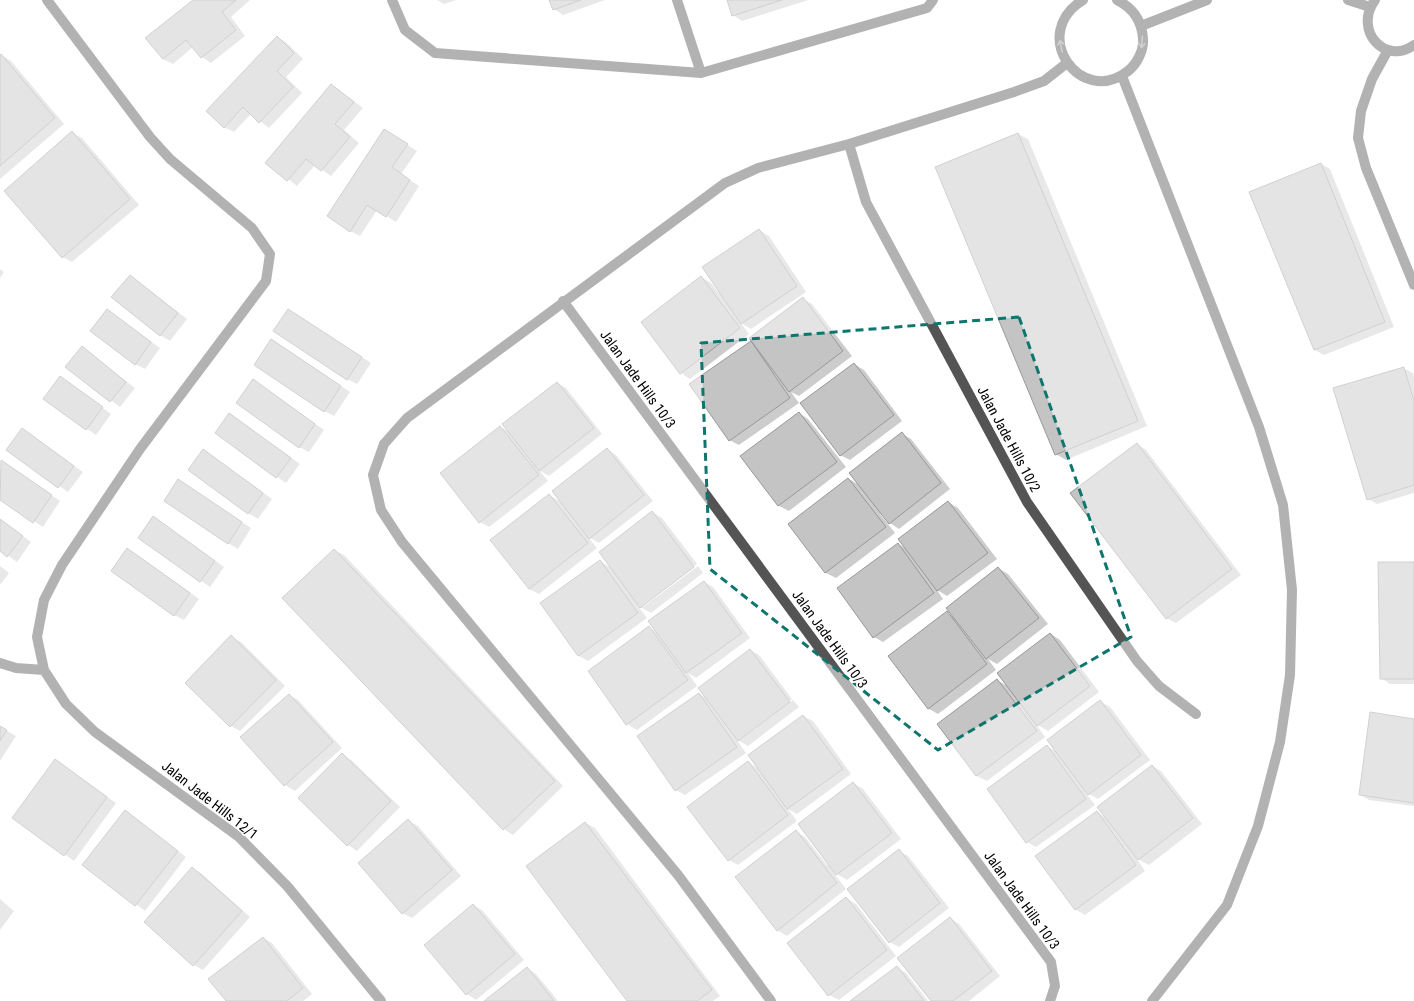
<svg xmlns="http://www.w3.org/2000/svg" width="1414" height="1001" viewBox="0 0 1414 1001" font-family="'Roboto Condensed',sans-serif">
  <rect width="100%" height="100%" fill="#fff"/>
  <path fill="#0003" d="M195,0H250L231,17L245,36L211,63L202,57L193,47L173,64L163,59Z
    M437,0H456L444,4Z
    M550,0H605L563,15L554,9Z
    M728,0H808L742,21L733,15Z
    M277,37L287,43L303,59L286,77L302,93L269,128L251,114L234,132L224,127Z
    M1,55L11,61L64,124L0,179Z
    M332,85L363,108L344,130L359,143L331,176L315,165L297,186L267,163Z
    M72,133L82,138L139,205L72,262L63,257Z
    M1018,134L1028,139L1147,426L1066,460L1056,454Z
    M394,136L417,151L401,174L419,186L396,222L377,210L360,236L350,231Z
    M1321,164L1330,169L1394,327L1324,355L1315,350Z
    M759,230L769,236L806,292L751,329L741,323L749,334L690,379L681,373L701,277L711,283L719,293L720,292Z
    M0,269L4,272L0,278Z
    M130,276L187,319L170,341L160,335Z
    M803,299L812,304L852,356L799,396L791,392L799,403L739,445L729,440L691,385L753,341Z
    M107,310L160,348L145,369L135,364Z
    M298,316L371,363L357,384L347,379Z
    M281,346L350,392L334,416L324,411Z
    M82,347L135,388L120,407L67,366Z
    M854,364L864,370L902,421L850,460L840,455Z
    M1403,368L1413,373L1414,377V493L1377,504L1368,499Z
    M69,383L111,414L96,435L44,399Z
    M557,383L566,388L602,434L549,476L539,470L548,481L489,527L480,522L500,427L510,432Z
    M262,386L324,430L309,452L299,447Z
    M799,413L808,419L846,467L789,511L779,506L742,456Z
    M230,414L300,464L286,483L216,433Z
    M22,430L83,472L68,492L8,450Z
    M902,434L911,439L950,489L899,529L890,523L882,513L880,514L895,533L836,578L826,573L789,524L849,479L861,486Z
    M1137,444L1146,450L1241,575L1176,623L1166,618Z
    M607,449L616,455L653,501L599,543L587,536L597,548L539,594L529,589L549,495L561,502Z
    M212,456L272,499L258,519L248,513Z
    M1,462L60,501L43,527L0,499Z
    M188,486L251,528L238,549L228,543Z
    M948,502L958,508L997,559L947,596L937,590L943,599L883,642L874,637L898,544L907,549Z
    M652,512L662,518L697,564L643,605V607L698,566L703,573L651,613L637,605L647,618L588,661L579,656L600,561L611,568Z
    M153,517L224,567L210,587L139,538Z
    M0,519L31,542L17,562L0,550Z
    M334,550L344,555L563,786L513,835L504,829Z
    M137,555L199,599L184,620L174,615Z
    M1414,563V684H1390L1381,678Z
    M0,566L9,573L0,585Z
    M998,568L1008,574L1048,624L997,664L988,659L996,670L938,714L929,709L947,613L954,617Z
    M704,582L713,587L750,638L696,678L688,673L697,686L637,730L627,724L649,627L658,633Z
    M1051,634L1060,640L1099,692L1048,731L1036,724L1045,737L987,781L977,776L938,724L997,680L1009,687Z
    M231,637L241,642L285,686L240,731L231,726Z
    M750,650L759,655L792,699L740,738V740L793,700L799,707L748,746L736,739L746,753L685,795L676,790L699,694L708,699Z
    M289,695L298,700L342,748L295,791L285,785L242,737Z
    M1100,701L1110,707L1150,760L1098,799L1085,792L1095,805L1036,847L1027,842L1047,746L1058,753Z
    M803,716L813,721L851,774L797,814L788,809L797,821L738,865L729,860L748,762L759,769Z
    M1414,720V806L1369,800L1360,794Z
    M0,727L16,736L0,761Z
    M342,755L351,760L400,807L357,851L348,845L300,798Z
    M55,761L116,803L74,861L14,818Z
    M1152,766L1161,771L1202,824L1149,865L1136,858L1145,871L1085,915L1075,909L1097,812L1106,818Z
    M853,783L863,789L901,839L847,880L833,872L846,889L787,936L777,930L796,831L805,837L827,865L829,864Z
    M125,811L186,857L145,911L83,865Z
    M408,821L418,826L461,876L412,918L402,913Z
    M585,823L595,828L720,996L713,1001H628Z
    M899,851L908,856L949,908L899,947L890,942Z
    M192,868L202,874L250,917L203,970L194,965Z
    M846,898L856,904L896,956L839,1000L829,995Z
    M0,899L14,911L0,930Z
    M473,905L482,910L524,960L476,1000L467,994Z
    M950,918L959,924L1000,976L969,1001H932Z
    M263,938L272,943L312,994L303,1001H227Z
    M897,967L906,973L928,1001H852Z
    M527,968L536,974L558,1001H486Z"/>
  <path fill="#c4c4c4" stroke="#989898" d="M193,0H236L222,12L236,30L201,58L186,40L163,59L145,38Z
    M549,0H581L553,10Z
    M727,0H782L732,16Z
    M277,36L294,53L277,71L293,87L259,123L243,107L224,128L206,111Z
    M1,54L55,118L0,166V55Z
    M331,84L354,102L335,124L350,137L321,171L306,159L287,181L265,163Z
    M384,129L408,144L392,167L410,180L386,217L367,205L350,232L327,216Z
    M72,131L130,199L62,258L4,191Z
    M1018,133L1138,421L1055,455L935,167Z
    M1321,163L1385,322L1314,350L1249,192Z
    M759,229L797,286L741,324L702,267Z
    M130,275L178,313L160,336L111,297Z
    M701,276L740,328L680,374L641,322Z
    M803,297L843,351L789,392L749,338Z
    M107,309L151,342L135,365L90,331Z
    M288,309L362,357L347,380L273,331Z
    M271,339L341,386L324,412L254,365Z
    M751,341L790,398L729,441L689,384Z
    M82,346L126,382L110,402L65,367Z
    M854,363L894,415L840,456L800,403Z
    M1404,367L1414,401V485L1367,500L1333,388Z
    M60,376L103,407L86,430L43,399Z
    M253,379L315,424L299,448L236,403Z
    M557,382L594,428L539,471L502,424Z
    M799,412L837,462L778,506L740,456Z
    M229,413L291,458L276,478L215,433Z
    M500,426L539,475L479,523L440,473Z
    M22,428L74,466L58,488L6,450Z
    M902,432L941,483L889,524L849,473Z
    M1137,443L1232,569L1166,619L1070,493Z
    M607,448L644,495L589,539L552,491Z
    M203,449L263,493L248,514L188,470Z
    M1,460L52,495L33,523L0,500Z
    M848,478L886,527L825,573L788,524Z
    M178,479L242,522L228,544L164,501Z
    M549,494L588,543L529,589L490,540Z
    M948,501L988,553L937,591L898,539Z
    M652,511L694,567L640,608L599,552Z
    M153,516L215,561L200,582L138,538Z
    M0,519L23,536L7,557L0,551Z
    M898,543L934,593L873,638L837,588Z
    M127,548L190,593L174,616L111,571Z
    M334,549L555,781L503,830L282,598Z
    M600,560L638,613L578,656L540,603Z
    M1378,562H1414V679H1380Z
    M998,567L1039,618L986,659L946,608Z
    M704,581L742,633L686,673L648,621Z
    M947,611L987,664L928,709L888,656Z
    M649,626L688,680L626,725L588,671Z
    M1050,633L1090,686L1037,726L997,673Z
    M231,635L276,680L230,727L185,683Z
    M750,649L790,702L738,741L698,688Z
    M997,679L1037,731L976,776L937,724Z
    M699,693L737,747L675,791L637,736Z
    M289,694L333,742L284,786L240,737Z
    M1100,700L1141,755L1088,795L1047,740Z
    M1370,712L1414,719V803L1359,795Z
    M803,715L843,769L787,809L748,755Z
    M0,726L7,730L0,741Z
    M1047,745L1086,799L1026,843L987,789Z
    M342,753L391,801L347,846L298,798Z
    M55,759L107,797L64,856L12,818Z
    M748,761L788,815L728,861L687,807Z
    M1152,765L1193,818L1138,860L1097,807Z
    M853,782L892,833L836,875L798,824Z
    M125,810L178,851L135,906L82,865Z
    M1097,811L1136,865L1075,910L1035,856Z
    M408,819L452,870L402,914L358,863Z
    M585,822L712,990L697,1001H627L526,866Z
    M796,830L837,883L777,931L735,877Z
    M899,849L940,903L889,943L847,889Z
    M192,867L242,911L193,966L144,922Z
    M846,897L887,950L828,996L787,943Z
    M473,904L515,954L466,995L424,945Z
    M950,917L992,971L953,1001H931L897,958Z
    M263,937L303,988L287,1001H226L208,979Z
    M897,966L924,1001H850Z
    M527,967L554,1001H484Z"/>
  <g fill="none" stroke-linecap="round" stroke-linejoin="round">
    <path stroke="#545454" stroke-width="10" d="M47,0L150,137L170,159L252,228L270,254L266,281L140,449L62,565L44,600L37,637L44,670L66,704L95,732L239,837L288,887L381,1001
      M392,0L405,30L435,53L701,73L927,8L933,0
      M677,0L701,73
      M1083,0C1028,34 1081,108 1128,71C1137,64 1144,50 1143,39C1142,21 1133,8 1117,0
      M1348,0L1370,7
      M1375,0C1353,30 1385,66 1414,45
      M1141,26L1207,0
      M1388,50L1372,79L1361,111L1358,138L1366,168L1414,285
      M1122,76L1259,427L1283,505L1292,590L1290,675L1280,742L1258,826L1227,905L1152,1001
      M849,144L866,202L1027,502L1137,661L1159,686L1196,714
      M563,301L1051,962L1055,986L1050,1001
      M0,663L16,668L44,670
      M771,1001L678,875L402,542L381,510L373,475L384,444L407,418L725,183L758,168L849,144L1014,92L1044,81L1067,63"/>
  </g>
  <defs><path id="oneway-shaft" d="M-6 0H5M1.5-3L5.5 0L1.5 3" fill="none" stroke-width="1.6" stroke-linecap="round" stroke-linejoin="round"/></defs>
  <g stroke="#989898">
    <use href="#oneway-shaft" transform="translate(1142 42) rotate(95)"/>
    <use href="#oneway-shaft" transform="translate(1061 46) rotate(-101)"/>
  </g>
  <path d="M0 0H1414V1001H0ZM1019,317L1131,637L938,750L710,569L701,343Z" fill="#fff" fill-opacity=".55" fill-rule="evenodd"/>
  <path fill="none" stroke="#0f766e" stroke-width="3" stroke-dasharray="8 5" stroke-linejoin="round" d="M1019,317L1131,637L938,750L710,569L701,343Z"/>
  <g text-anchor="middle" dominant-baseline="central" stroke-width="3.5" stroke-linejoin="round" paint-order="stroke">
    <g font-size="14" fill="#000" stroke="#fff">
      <text transform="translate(638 379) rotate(54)">Jalan Jade Hills 10/3</text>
      <text transform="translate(1009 439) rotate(62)">Jalan Jade Hills 10/2</text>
      <text transform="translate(830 639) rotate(54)">Jalan Jade Hills 10/3</text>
      <text transform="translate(210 800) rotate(38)">Jalan Jade Hills 12/1</text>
      <text transform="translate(1022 900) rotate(54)">Jalan Jade Hills 10/3</text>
    </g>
  </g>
</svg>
